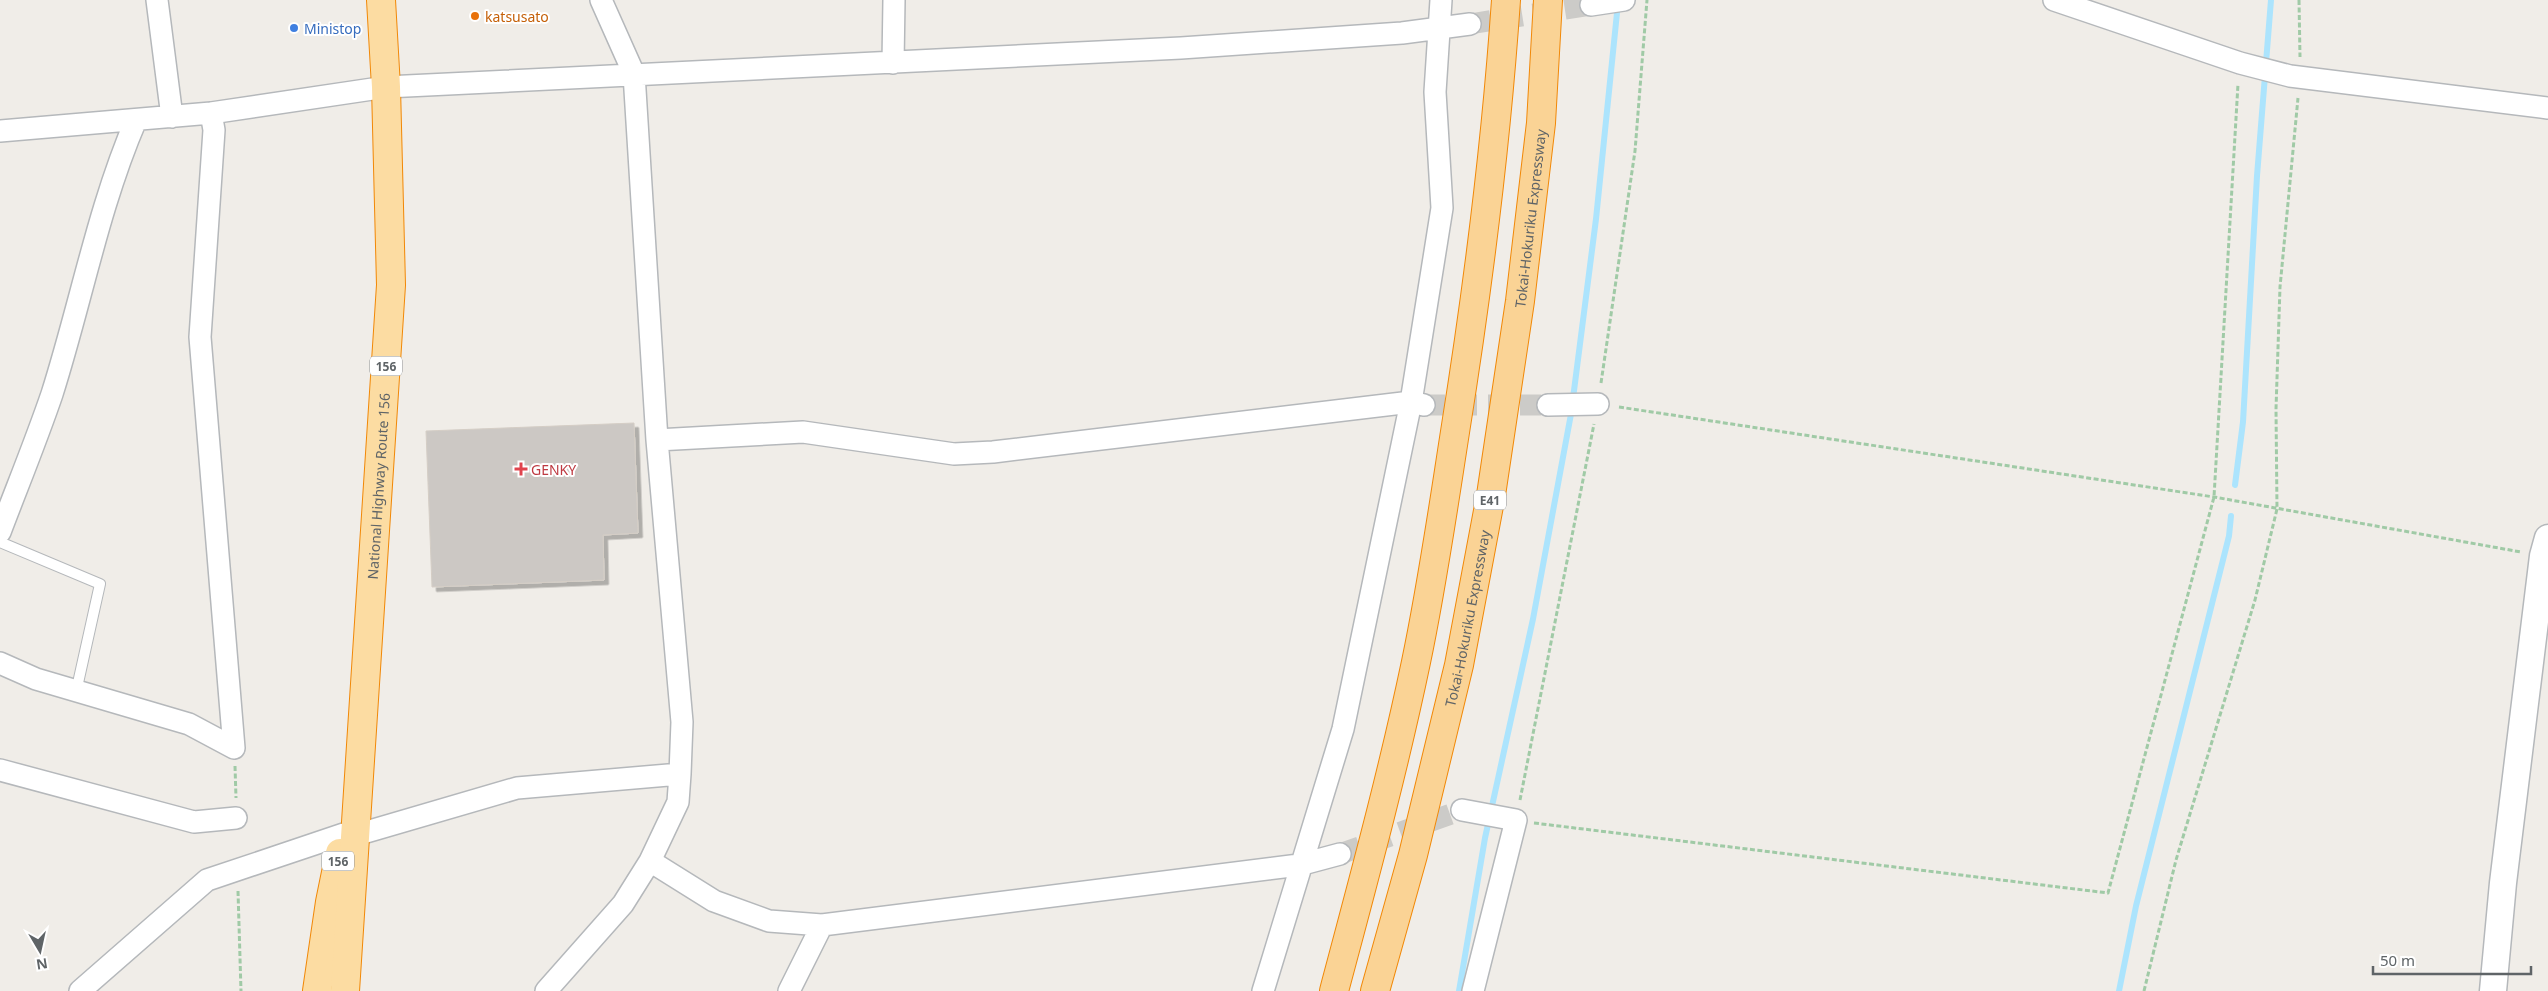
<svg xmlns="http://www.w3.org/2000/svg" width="2548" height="991" viewBox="0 0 2548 991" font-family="'Noto Sans',sans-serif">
  <defs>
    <filter id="shadow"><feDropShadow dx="4.5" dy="4.5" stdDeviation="0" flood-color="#0004"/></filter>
  </defs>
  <rect width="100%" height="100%" fill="#f0ede8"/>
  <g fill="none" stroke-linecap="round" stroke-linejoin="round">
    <path stroke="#ace4fd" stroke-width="6" d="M2235,485L2243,422L2257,176L2271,0
      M1459,991L1485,838L1533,619L1571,414L1596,219L1618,3
      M2119,991L2136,906L2229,536L2231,516"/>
  </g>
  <path fill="#ccc8c4" stroke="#d5cec6" filter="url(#shadow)" d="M634,423L638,533L603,535L604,580L432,587L426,431Z"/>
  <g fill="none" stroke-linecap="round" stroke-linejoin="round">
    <path stroke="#cccbc8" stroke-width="21" stroke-dasharray="21 11" stroke-linecap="butt" d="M1470,24L1591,5
      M1424,405H1548
      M1340,854L1462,810"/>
    <g stroke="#b5b8bb" stroke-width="12">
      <path id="service" d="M0,542L100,584L76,692"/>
    </g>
    <g stroke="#b5b8bb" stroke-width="24">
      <path id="minor" d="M157,0L172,117
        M2054,0L2240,63L2290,76L2548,108
        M1591,5L1624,0
        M893,63L894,0
        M211,113L214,130L200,337L234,748
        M0,131L211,113L386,87L1181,48L1402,33L1470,24
        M1548,405L1598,404
        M657,440L803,432L954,454L993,452L1411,402L1424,405
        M0,532C17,487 36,441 52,394C81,303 98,208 136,120
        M0,663L36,679L189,724L234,748
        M0,770L194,822L236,818
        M1462,810L1516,820L1473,991
        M356,835L517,788L680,774
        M650,861L714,901L769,921L822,925L1299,865L1340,854
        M80,991L207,880L344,834
        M546,991L623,904L650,861L678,802L680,774L682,722L657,440L634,74L601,0
        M789,991L822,925
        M1263,991L1343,729L1411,402L1442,208L1435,92L1441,0"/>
    </g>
    <g stroke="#b5b8bb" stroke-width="29">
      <path id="tertiary" d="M2493,991L2503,883L2543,556L2548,538"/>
    </g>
    <g stroke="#f18807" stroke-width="30">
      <g id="trunk">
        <path d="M317,991L330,902L340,853"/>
        <path id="s1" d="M345,991L391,285L386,87L381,0"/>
      </g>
    </g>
    <g stroke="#f18807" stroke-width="30">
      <g id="motorway">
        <path d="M1334,991C1363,882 1393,772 1416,662C1432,586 1443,509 1455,432C1478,288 1496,146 1506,0"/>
        <path id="s2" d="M1375,991L1413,855L1459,665L1491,495L1520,301L1541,123L1548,0"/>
      </g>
    </g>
    <path stroke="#a0caa6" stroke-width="3" stroke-dasharray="5 2.5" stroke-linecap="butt" d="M2299,0L2300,57
      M1601,383L1635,151L1647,0
      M1619,407L2214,497L2521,552
      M235,766L236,798
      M1520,800L1594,424
      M1534,823L2108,893L2214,497L2238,84
      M238,891L241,991
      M2144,991L2176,860L2255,600L2277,509L2276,409L2280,287L2298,98"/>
    <use href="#service" stroke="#fff" stroke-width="10"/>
    <use href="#minor" stroke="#fff" stroke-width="21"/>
    <use href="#tertiary" stroke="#fff" stroke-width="26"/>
    <use href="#trunk" stroke="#fcdca2" stroke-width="28"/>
    <use href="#motorway" stroke="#fad395" stroke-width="28"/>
  </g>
  <circle fill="#e8710a" stroke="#fff" stroke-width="2" cx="475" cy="16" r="5"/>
  <circle fill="#3f7fe0" stroke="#fff" stroke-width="2" cx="294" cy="28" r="5"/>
  <path fill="#e0444e" stroke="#fff" stroke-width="2" d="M518.5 461.5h5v5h5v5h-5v5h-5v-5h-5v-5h5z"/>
  <g text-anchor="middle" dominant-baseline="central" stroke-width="4" stroke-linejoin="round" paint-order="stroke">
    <g fill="#fff" stroke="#8f9295" stroke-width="1">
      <rect x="370" y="356.5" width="32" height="19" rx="4"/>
      <rect x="1474" y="490.5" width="32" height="19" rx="4"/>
      <rect x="322" y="851.5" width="32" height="19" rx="4"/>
    </g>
    <g font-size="12" font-weight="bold" fill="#5f6467">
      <text x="386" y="366">156</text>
      <text x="1490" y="500">E41</text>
      <text x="338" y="861">156</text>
    </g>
    <g font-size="14" fill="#c56008" stroke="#fff" text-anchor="start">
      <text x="485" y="16">katsusato</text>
    </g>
    <g font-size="14" fill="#366cbe" stroke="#fff" text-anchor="start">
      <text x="304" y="28">Ministop</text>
    </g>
    <g font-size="14" fill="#5f6467" stroke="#fff">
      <text stroke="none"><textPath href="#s2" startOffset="789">Tokai-Hokuriku Expressway</textPath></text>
      <text stroke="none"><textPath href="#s1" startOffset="506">National Highway Route 156</textPath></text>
      <text stroke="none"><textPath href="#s2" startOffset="384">Tokai-Hokuriku Expressway</textPath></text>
    </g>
    <g font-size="14" fill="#be3a42" stroke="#fff" text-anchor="start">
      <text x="531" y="469">GENKY</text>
    </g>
  </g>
  <g transform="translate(40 951) rotate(171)" stroke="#ffffff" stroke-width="4" paint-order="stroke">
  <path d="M0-4L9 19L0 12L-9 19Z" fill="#5f6467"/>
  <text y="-8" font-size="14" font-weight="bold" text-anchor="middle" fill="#5f6467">N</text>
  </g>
  <path d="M2373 966v8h158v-8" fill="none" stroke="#5f6467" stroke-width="2.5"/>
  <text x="2380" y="966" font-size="15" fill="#5f6467" stroke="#ffffff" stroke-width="4" paint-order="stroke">50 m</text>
</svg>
